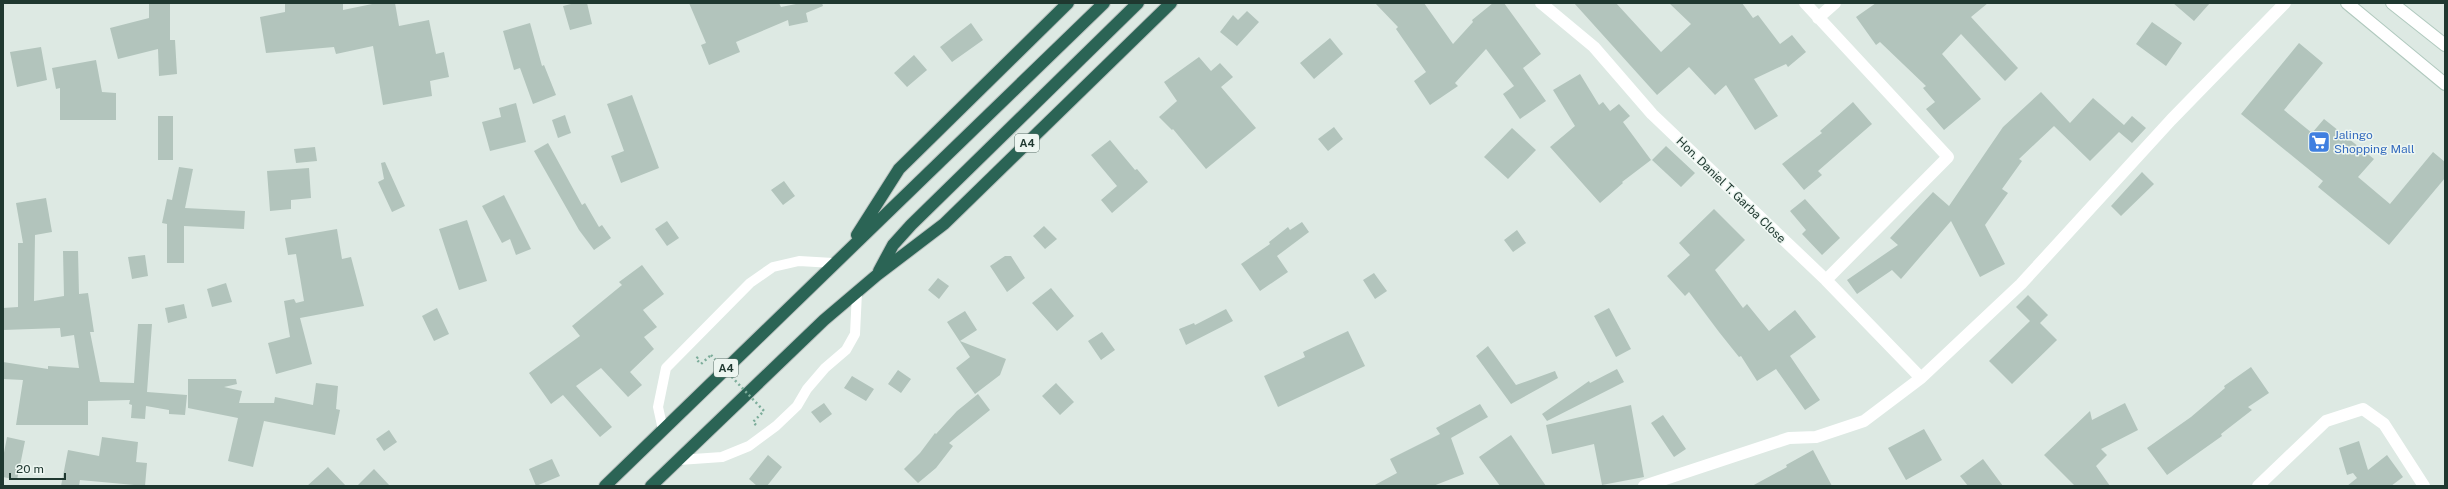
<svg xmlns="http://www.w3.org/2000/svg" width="2448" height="489" viewBox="0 0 2448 489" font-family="'Public Sans',sans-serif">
  <rect width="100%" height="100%" fill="#dde9e3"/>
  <path fill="#b2c4bc" d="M149,3H170V40H175L177,74L159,76L158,49L118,59L110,28L149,18Z
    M343,3V10L377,3H395L399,26L429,20L436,54L444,52L449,77L430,81L432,96L383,105L373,46L336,54L334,47L266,53L260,17L285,12V4Z
    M575,3H587L592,24L570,30L563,6Z
    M689,3H779L781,7L801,3H822L823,6L806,13L808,22L789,26L788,20L736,42L740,52L709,65L701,45L706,43Z
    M1375,3H1424L1453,44L1473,22L1472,20L1493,3H1504L1541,54L1523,68L1546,101L1520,119L1503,94L1514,86L1486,49L1455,83L1458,86L1430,105L1414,81L1426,72L1396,29L1398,27Z
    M1574,3H1616L1661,52L1691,24L1669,3H1742L1753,18L1758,15L1780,44L1792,35L1806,52L1788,67L1786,64L1754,79L1778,116L1755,130L1726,85L1715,95L1689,67L1657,95Z
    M1876,3H1988L1971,17L2018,68L2005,81L1961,34L1942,54L1981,99L1944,130L1926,109L1935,102L1923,88L1926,86L1880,42L1876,45L1856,17Z
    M2173,3H2210L2194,21Z
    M1247,11L1259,22L1237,46L1220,32L1233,15L1238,20Z
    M2152,22L2182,43L2166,66L2136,44Z
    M530,23L542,66L544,65L556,95L533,104L520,68L514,70L503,31Z
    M971,23L983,40L952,62L940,47Z
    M1330,38L1343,54L1314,79L1300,63Z
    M2299,43L2323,63L2284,110L2312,133L2324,119L2374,159L2358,177L2390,204L2433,152L2445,162V178L2389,245L2318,187L2323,181L2241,114Z
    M41,47L47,80L17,87L10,52Z
    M914,55L927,70L907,87L894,73Z
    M1199,57L1211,71L1220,63L1233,77L1221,87L1256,128L1206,169L1173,129L1172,130L1159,117L1177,101L1164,82Z
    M96,60L102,92L116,93V120H60V88L56,89L52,68Z
    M1580,74L1599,105L1603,102L1610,111L1619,104L1630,116L1623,122L1651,160L1622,182L1623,183L1600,203L1550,147L1575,126L1553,90Z
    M2041,92L2070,123L2093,98L2124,125L2132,116L2146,128L2132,143L2119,132L2090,161L2054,126L2019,159L2022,161L2002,189L2008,193L1985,225L2005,264L1980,277L1951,221L1901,279L1892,270L1857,294L1847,280L1898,245L1890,238L1933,192L1949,206L2003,127Z
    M632,95L659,168L621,183L611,156L624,151L607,104Z
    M1853,102L1872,124L1818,171L1822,175L1804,190L1782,164L1822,133L1820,131Z
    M516,103L526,142L490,151L482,122L501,117L499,108Z
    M565,115L571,133L558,138L552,120Z
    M158,116H173V160H158Z
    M1334,127L1343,139L1328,151L1318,139Z
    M1512,128L1536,150L1508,179L1484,157Z
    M1110,140L1135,170L1137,169L1148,182L1112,213L1101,200L1117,186L1091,155Z
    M548,143L582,205L585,203L599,227L602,225L611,238L594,250L579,230L534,151Z
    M1666,146L1695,173L1681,187L1652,160Z
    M315,147L317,161L296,163L294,149Z
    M385,162L405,206L392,212L378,182L384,179L381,163Z
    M179,167L193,169L185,208L245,211L244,229L184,226V263H167V224L162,223L167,199L172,200Z
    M309,168L311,198L291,200V209L270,211L267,171Z
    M2142,172L2154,184L2121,216L2111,206Z
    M784,181L795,196L783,205L771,190Z
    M504,195L531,249L516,255L510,239L502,243L482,206Z
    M46,198L52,232L35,235L34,301L64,296L63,251H78L79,294L88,293L94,332H90L100,382L134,383L138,324H152L147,392L187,395L185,415L169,414V410L146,406L145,419L131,418L132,405L129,404L130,400L88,401V425H16L23,380L3,379V362L48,369V366L79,368L74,335L61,337L60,328L3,330V308L18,307V243H23L16,203Z
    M1805,199L1840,238L1822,255L1802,234L1806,230L1790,211Z
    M1714,209L1745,240L1715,270L1743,308L1747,304L1769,331L1795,310L1816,337L1790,356L1820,400L1805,410L1776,369L1757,381L1741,356L1739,357L1719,332L1689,292L1685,296L1667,276L1690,255L1679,243Z
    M467,220L487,281L459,290L439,229Z
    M667,221L679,238L667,246L655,229Z
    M1302,222L1309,232L1277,256L1288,272L1260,291L1241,264L1270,244L1269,242L1288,227L1290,230Z
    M1044,226L1057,239L1045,249L1033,236Z
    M337,229L342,259L351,257L364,306L300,318L312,364L276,374L268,343L290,337L284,301L294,299L296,303L304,301L296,254L288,255L285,238Z
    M1517,230L1526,243L1513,252L1504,240Z
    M145,255L148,276L132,279L128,257Z
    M1005,256H1011L1025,278L1007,292L990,266Z
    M642,265L664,294L643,310L657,327L644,337L654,349L630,372L642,385L628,397L601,368L576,386L612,427L600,437L563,395L551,404L529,373L580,336L572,326L622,285L619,282Z
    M1374,273L1387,291L1375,299L1363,280Z
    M938,278L949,286L939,299L928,290Z
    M226,283L232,302L212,307L207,289Z
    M1051,288L1074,316L1057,331L1032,303Z
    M2028,295L2048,315L2040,323L2057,340L2012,384L1989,361L2030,321L2016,307Z
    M184,304L187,318L168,323L165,308Z
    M437,308L449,334L434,341L422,316Z
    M1609,308L1631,349L1616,357L1594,316Z
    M1226,309L1233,321L1186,345L1179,329L1194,323L1195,325Z
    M965,311L977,330L960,341L1006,359L1000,375L975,394L956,368L970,357L947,322Z
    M1348,331L1365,366L1278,407L1264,376L1305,357L1303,352Z
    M1102,332L1115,350L1101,360L1088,341Z
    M1488,346L1516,385L1555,371L1558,378L1511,404L1476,356Z
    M2251,367L2269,393L2248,407L2252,410L2221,434L2222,436L2167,475L2147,448L2191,417L2225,388L2224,386Z
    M1617,369L1624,382L1547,421L1542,414L1589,381L1590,383Z
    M898,370L911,379L901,393L888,384Z
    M852,376L874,389L866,401L844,388Z
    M188,379H236L237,384L224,387L242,391L239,403H274L275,397L313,405L316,383L338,386L336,409L340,410L335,435L264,421L253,467L228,461L238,418L188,408Z
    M1056,383L1074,402L1060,415L1042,396Z
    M978,394L990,410L949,443L953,446L936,468L918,483L904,469L920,453L935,433L936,434L957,411Z
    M824,403L832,414L820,423L811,412Z
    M2125,403L2138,430L2101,449L2107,455L2096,466L2110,486H2075L2044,455L2090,411L2092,420Z
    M1480,404L1488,417L1451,438L1464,474L1433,486H1373L1397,473L1390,459L1440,434L1436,428Z
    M1631,405L1644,477L1602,485L1594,444L1552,454L1546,425Z
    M1663,415L1686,449L1674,457L1651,423Z
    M1924,429L1942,460L1906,480L1888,448Z
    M389,430L397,442L384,451L376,439Z
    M1511,435L1522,451L1546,486H1500L1479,457Z
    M7,437L25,441L17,480L3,477V458Z
    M102,437L138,442L136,462L147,463L145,486L80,480L79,486H61L68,450L99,456Z
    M2359,441L2368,470L2387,455L2403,477L2391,486H2347L2357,478L2353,473L2347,475L2339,448Z
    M1813,450L1832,486H1752L1787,467L1786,465Z
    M768,455L782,467L767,486H757L749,479Z
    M552,459L560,476L536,486L529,469Z
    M1983,459L2003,486H1968L1960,476Z
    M328,467L346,486H307Z
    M374,469L390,486H357Z"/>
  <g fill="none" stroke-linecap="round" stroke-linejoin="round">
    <g stroke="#b0c9be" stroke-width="14">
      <path id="secondary" d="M2347,3L2445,84
        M2392,3L2445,45"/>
    </g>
    <g stroke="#bcc3c1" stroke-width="14">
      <path id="highway" d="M857,235L899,169L1068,3
        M879,271L893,245L911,225L1138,3
        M605,486L1104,3
        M651,486L824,320L877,275L944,224L1171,3"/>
    </g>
    <path stroke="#7dad9b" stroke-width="2.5" stroke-dasharray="2 3" stroke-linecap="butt" d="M698,357L696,359L701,364L711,355
      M756,425L753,422L764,411"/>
    <path stroke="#fff" stroke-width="10" d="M663,430L658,407L666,368L750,283L773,267L799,261L833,263
      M679,460L722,457L749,446L776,426L797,406L807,389L825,368L846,350L855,334L857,292"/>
    <path stroke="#fff" stroke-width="12" d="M1541,3L1594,47L1652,114L1826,280L1921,378
      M1805,3L1948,157L1826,280
      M1818,18L1835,3
      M1644,486L1789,438L1816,437L1864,421L1921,378L2021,284L2171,120L2285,3
      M2258,486L2326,421L2363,409L2384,424L2424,486"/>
    <use href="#secondary" stroke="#fff" stroke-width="12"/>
    <use href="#highway" stroke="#2b6455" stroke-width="12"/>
    <path stroke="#7dad9b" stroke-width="2.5" stroke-dasharray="2 3" stroke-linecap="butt" d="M711,355L764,411"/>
  </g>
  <defs>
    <g id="supermarket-square" transform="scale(1.15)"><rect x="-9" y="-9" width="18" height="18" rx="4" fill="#3f7fe0" stroke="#edf6f1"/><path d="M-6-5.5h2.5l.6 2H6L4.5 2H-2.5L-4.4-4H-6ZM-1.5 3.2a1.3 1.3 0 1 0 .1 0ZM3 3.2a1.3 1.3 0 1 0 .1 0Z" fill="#fff"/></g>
  </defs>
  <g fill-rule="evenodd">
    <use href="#supermarket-square" x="2319" y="142"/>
  </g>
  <g text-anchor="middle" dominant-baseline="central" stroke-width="3" stroke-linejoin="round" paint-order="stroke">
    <g fill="#edf6f1" stroke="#5d716a" stroke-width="1">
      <rect x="1015" y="134" width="24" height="18" rx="3"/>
      <rect x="714" y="359" width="24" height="18" rx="3"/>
    </g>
    <g font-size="11" font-weight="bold" fill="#1f3830">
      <text x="1027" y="143">A4</text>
      <text x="726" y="368">A4</text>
    </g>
    <g font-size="12" fill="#366cbe" stroke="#edf6f1" text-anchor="start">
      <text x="2334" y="135">Jalingo<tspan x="2334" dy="14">Shopping Mall</tspan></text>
    </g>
    <g font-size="12" fill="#1f3830" stroke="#edf6f1">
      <text transform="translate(1731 190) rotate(44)">Hon. Daniel T. Garba Close</text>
    </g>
  </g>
  <rect width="2448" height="489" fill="none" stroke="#1f3830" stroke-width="8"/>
  <path d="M10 473v6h55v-6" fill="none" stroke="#1f3830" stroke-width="2"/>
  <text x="16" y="473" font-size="12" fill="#1f3830" stroke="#edf6f1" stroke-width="3" paint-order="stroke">20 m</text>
</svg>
